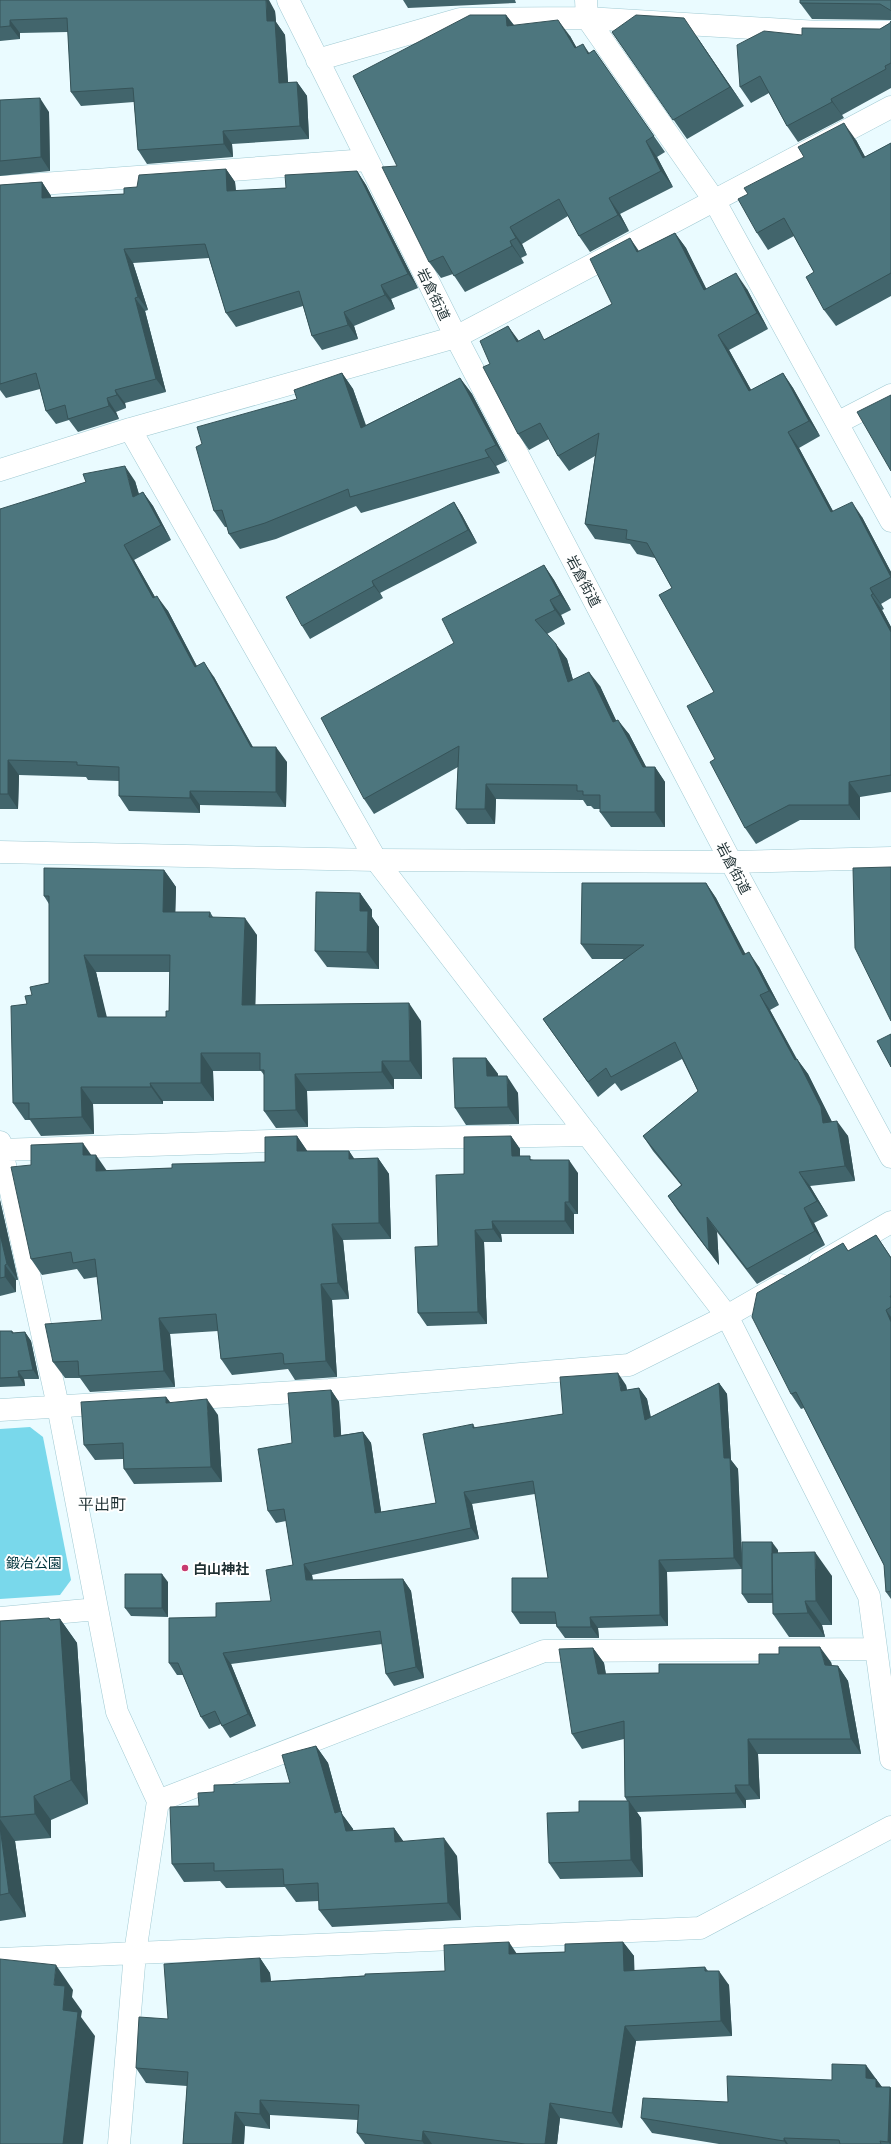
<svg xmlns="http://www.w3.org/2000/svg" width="891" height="2144" viewBox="0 0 891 2144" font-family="'Golos Text','Noto Sans JP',sans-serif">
  <rect width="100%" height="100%" fill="#eafbff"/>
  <path fill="#79d8eb" d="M30,1427L43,1437L71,1580L60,1595L0,1599V1429Z"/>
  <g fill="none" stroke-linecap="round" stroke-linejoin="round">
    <g stroke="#a0cad3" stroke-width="23">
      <path id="street" d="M288,0L456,337L731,862L891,858
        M586,0L587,18L714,200L891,521
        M317,60L460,19L587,18L818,32H891
        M0,187L367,160
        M837,423L891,395
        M130,429L376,860L727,1316L869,1596L891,1759
        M0,470L130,429L456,337L891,107
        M0,1142L58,1406L117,1712L158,1801L135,1953L119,2144
        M0,1150L302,1140L588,1135
        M820,1263L891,1222
        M0,1410L329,1390L629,1365L727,1316L781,1285
        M0,1618L97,1609
        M158,1801L544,1651L876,1649
        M0,1959L700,1928L891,1827"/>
    </g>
    <g stroke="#a0cad3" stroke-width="23">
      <path id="secondary" d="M0,852L376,860L731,862L891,1157"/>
    </g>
    <use href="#street" stroke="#fff" stroke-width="22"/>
    <use href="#secondary" stroke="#fff" stroke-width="22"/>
  </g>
  <path fill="#42656c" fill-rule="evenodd" d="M0,0L275,11L276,22L285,35L288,83L297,82L307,96L309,139L232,144L233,157L147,164L138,150L134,102L81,106L71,92L68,32L20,33V39L0,41Z
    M403,0H515L516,3L408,8Z
    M891,0V20L812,19L800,3Z
    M506,15L514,25L570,36L576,47L589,53L594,50L665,152L657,157L673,187L620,214L629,231L590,252L579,236L568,216L522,244L527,255L521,258L524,263L465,292L453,274L441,278L429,262L397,166Z
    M891,21V88L842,115L844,118L798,142L787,126L769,93L751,103L740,87L802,35L880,29L890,23Z
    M612,32L697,37L744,106L687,139Z
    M0,100L49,112L50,171L0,176Z
    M856,140L865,157L891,143V296L836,326L824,310L814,272L794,236L768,250L757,233Z
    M226,169L235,182L236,191L286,188L357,171L366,185L418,288L391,299L395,309L354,326L358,339L322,350L312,336L303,306L236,327L226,313L209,258L133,263L148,310L145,311L166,392L125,403L126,408L116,412L119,419L78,432L69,420L56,424L46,411L40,389L6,398L0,390V185L42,182L51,196V198L124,194L137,187Z
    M675,233L686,248L706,289H747L768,329L729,350L751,390L783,373L793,388L820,436L799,448L833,511L862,517L891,572V598L881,604L884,609L882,610L891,627V792L860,797V820H800L756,844L745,828L715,759L714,692L672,588L655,558L637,554L630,544L595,539L585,524L595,456L569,471L558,456L549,439L529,450L518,434L490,364L508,326L518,341L545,339L612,304L630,238L639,251Z
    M342,373L353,389L366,425L460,378L472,394L507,461L496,466L500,473L361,513L356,506L276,539L240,549L229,534L227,527H225L214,511L202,444L297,399Z
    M135,481L139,494L143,492L153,506L171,540L134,560L155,597L168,611L197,666L214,677L253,747L287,762L286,807L200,805V813L129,811L119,796V781L88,780L86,777L19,775L18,809H0V509Z
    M454,502L462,515L477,543L380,593L383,598L310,639L302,626Z
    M544,565L554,580L571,610L561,615L565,624L547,634L567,659L573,680L600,686L616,721L629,734L646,767H655L665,782V827H611L600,812V809H594L591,806H587L583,800L496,799L495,824H467L456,809L458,767L374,814L364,799L454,643Z
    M164,870L176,887L175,912H210L213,917L257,935L255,1005L421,1021L422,1079H394V1089L307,1091L308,1127L276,1128L264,1111V1075L261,1071H213L214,1101H163V1104H93L94,1134L41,1136L30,1120H25L13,1103L27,1004L32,995L49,983V904L44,896ZM96,972H170L169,1011L166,1017H106Z
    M706,883L716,898L745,954L759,967L779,1005L770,1010L797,1059L808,1074L832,1122L848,1136L855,1181L810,1186L828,1216L814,1223L825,1245L757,1284L717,1232L719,1265L678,1211L668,1196L681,1185L653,1151L643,1136L698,1091L682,1059L621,1091L615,1083L598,1097L543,1019L624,959H592L581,944Z
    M360,893L372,910V917L379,927V969L327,967L315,951Z
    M486,1058L498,1074V1076L518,1093L519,1124L466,1125L455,1108Z
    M297,1136L307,1151H349L354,1159L378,1158L389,1174L391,1239L343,1240L349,1299L332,1300L337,1377L295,1380L288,1369L232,1375L221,1359L218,1331L170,1334L175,1387L90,1392L80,1378H65L53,1362L102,1320L97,1277L84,1279L77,1269L42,1275L31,1259V1165L91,1155L106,1171L172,1168L265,1162Z
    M511,1136L520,1149V1156L578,1173V1214H574V1234H501L502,1242H484L487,1324L427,1326L418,1313L438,1246L464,1174Z
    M0,1200L18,1280H16V1292L0,1296Z
    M876,1235L891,1257V1599L886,1592L884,1565L804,1408L801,1409L791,1394L843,1243L848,1251Z
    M0,1331H12L14,1333L25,1332L31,1341L39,1379H24L25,1386L0,1387Z
    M719,1383L727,1394L731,1460L738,1469L742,1553L778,1550V1553L832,1576V1625H822L825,1637H789L773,1614V1603H748L742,1594V1569L667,1572L668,1626L598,1628L599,1638H565L557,1627L556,1624H520L512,1612L548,1578L535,1494L472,1504L479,1539L312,1575L313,1580L403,1579L411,1591L424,1678L394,1686L386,1674L382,1644L231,1664L256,1726L230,1738L222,1726L221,1724L209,1729L201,1717L183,1675H177L169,1663L216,1617L271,1601L293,1565L286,1521L276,1523L268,1511L292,1443L331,1390L339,1402L341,1435L363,1432L371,1443L381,1512L436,1503L473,1424L475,1428L563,1414L626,1385L627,1390L639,1388L647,1399L651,1417Z
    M166,1397L170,1402L218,1415L222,1482L134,1484L124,1469L123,1459L95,1460L84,1445Z
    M168,1582V1617L131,1616L125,1608Z
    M60,1619L77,1643L88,1804L51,1820V1838L15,1841L26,1917L0,1921V1621Z
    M593,1648L604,1663L606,1674L659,1673L759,1664L831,1662L832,1666H838L848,1681L861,1754H758L760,1799L746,1800V1808L637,1812L641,1818L643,1877L560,1879L549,1863L579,1812L627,1801L625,1797L624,1739L582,1749L572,1734Z
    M316,1746L328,1763L342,1814L353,1829V1831L394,1828L403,1841L457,1856L461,1920L332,1927L319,1910V1901L296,1902L285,1887L226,1888L220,1881L184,1882L172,1864L199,1806L214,1792L290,1783Z
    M623,1942L634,1956V1971L705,1967L708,1971L729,1985L732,2036L636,2041L622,2128L560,2118L557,2144H365L357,2133L358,2120L270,2115V2129L245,2126L244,2144H183L187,2086L146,2083L136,2068L168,2019L260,1958L270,1973L271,1981L445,1971L516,1953L565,1952Z
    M876,2079L882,2087H890L891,2088V2144H719L652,2133L641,2118L728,2102L832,2080Z"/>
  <path fill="#365358" d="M266,0H269L275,11L276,22L285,35L289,97L279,83L267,21Z
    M506,15L518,31L507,26Z
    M684,18L697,37L744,106L730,87Z
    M10,20L20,33V39L10,26Z
    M558,20L570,36L586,64L575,48Z
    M583,44L594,60L588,54Z
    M297,82L307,96L309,139L300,126Z
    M40,98L49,112L50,171L41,157Z
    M831,99L842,115L844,118L832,102Z
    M844,123L856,140L875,175L863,158Z
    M223,131L232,144L233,157L224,144Z
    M646,141L657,157L673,187L661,171Z
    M226,169L235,182L237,205L227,191Z
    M357,171L366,185L418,288L408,274Z
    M42,182L51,196L52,212L42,198Z
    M609,198L620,214L629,231L618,215Z
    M510,227L522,244L527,255L516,238Z
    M675,233L686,248L715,306L704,290Z
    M630,238L640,254L637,252Z
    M510,241L521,258L524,263L512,246Z
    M124,249L133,263L148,310L138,297Z
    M736,273L747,289L768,329L757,313Z
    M381,285L391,299L395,309L385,295Z
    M135,298L145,311L166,392L156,379Z
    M344,312L354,326L358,339L348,325Z
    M508,326L519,341L517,342Z
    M718,335L729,350L760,406L749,391Z
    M342,373L353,389L372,444L361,428Z
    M783,373L793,388L820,436L809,421Z
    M460,378L472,394L507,461L496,445Z
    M115,390L125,403L126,408L117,395Z
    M107,398L116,412L119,419L109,406Z
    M788,432L799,448L842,528L831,512Z
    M485,450L496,466L500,473L489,457Z
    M125,466L135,481L144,512L133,497Z
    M143,492L153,506L171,540L161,525Z
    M454,502L462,515L477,543L468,530Z
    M852,502L862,517L891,572V577Z
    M124,545L134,560L164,613L153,598Z
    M544,565L554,580L571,610L560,595Z
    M372,581L380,593L383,598L374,586Z
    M870,588L881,604L884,609L873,594Z
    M871,595L882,610L891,627V632Z
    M157,596L168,611L205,682L195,667Z
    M550,600L561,615L565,624L555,610Z
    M556,644L567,659L578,697L568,682Z
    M204,662L214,677L261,762L251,747Z
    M589,672L600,686L624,737L613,722Z
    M618,720L629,734L654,782L643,767Z
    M276,747L287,762L286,807L276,792Z
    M8,760L19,775L18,809L8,794Z
    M655,767L665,782V827L655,812Z
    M849,782L860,797V820L849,805Z
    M486,784L496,799L495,824L485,809Z
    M190,791L200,805V813L190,798Z
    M164,870L176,887L175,929L163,912Z
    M706,883L716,898L754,970L743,955Z
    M360,893L372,910V917L379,927V969L367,952L360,911Z
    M245,918L257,935L255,1023L242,1005Z
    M749,952L759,967L779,1005L769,991Z
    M84,955L96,972L111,1034L98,1017Z
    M760,995L770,1010L805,1075L795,1060Z
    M409,1003L421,1021L422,1079L410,1061Z
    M201,1053L213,1071L214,1101L201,1083Z
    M486,1058L498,1074V1093L487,1076Z
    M797,1059L808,1074L832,1122L823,1123Z
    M382,1061L394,1079V1089L382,1072Z
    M295,1074L307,1091L308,1127L296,1110Z
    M507,1076L518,1093L519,1124L508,1107Z
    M150,1083L163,1101V1104L151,1087Z
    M81,1087L93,1104L94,1134L82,1117Z
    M837,1121L848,1136L855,1181L845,1166Z
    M297,1136L308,1152L297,1151Z
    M511,1136L520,1149V1169L512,1156Z
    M83,1143L94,1159L83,1155Z
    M349,1151L360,1167L349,1159Z
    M96,1155L107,1171H96Z
    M378,1158L389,1174L391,1239L379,1223Z
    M569,1160L578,1173V1214L569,1202Z
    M799,1172L810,1186L828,1216L817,1201Z
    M0,1200L18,1280L7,1264L0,1234Z
    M565,1202L574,1214V1234L565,1221Z
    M804,1208L814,1223L825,1245L815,1231Z
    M707,1217L717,1232L719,1265L709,1251Z
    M492,1221L501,1234L502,1242L493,1229Z
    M332,1224L343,1240L349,1299L338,1283Z
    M475,1230L484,1242L487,1324L478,1312Z
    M5,1265L16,1280V1292L5,1277Z
    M321,1284L332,1300L337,1377L326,1361Z
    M886,1310L891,1317V1322Z
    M159,1318L170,1334L175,1387L164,1371Z
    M25,1332L31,1341L39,1379L33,1370Z
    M18,1371L24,1379L25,1386L19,1377Z
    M618,1373L626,1385L629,1402L621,1391Z
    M719,1383L727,1394L731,1460L738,1469L742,1569L734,1558L724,1458Z
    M639,1388L647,1399L653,1431L645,1420Z
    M331,1390L339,1402L342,1448L334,1437Z
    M166,1397L177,1412L166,1403Z
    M207,1399L218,1415L222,1482L211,1467Z
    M363,1432L371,1443L383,1524L375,1513Z
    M464,1492L472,1504L479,1539L471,1528Z
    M772,1542L778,1550V1603L772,1594Z
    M815,1552L832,1576V1625L816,1601Z
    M659,1560L667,1572L668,1626L660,1615Z
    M304,1564L312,1575L314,1592L306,1580Z
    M162,1574L168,1582V1617L162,1608Z
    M403,1579L411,1591L424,1678L416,1667Z
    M805,1601L822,1625L825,1637L808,1613Z
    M590,1617L598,1628L599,1638L591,1627Z
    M49,1618L61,1635L60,1619L77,1643L88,1804L71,1780Z
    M820,1647L831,1662L835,1680L825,1665Z
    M593,1648L604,1663L608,1689L598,1674Z
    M223,1653L231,1664L256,1726L248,1714Z
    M838,1666L848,1681L861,1754L851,1739Z
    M748,1739L758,1754L760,1799L749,1785Z
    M316,1746L328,1763L342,1814L353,1829L358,1849L346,1831L335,1813Z
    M735,1785L746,1800V1808L736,1793Z
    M34,1796L51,1820V1838L35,1814Z
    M629,1801L641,1818L643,1877L631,1860Z
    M0,1819L15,1841L26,1917L9,1893L0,1827Z
    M394,1828L406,1845L395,1842Z
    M444,1838L457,1856L461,1920L448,1903Z
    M509,1942L519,1957L509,1954Z
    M623,1942L634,1956L635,1986L624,1971Z
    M260,1958L270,1973L272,1996L261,1982Z
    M56,1965L73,1990L72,1997L82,2011L81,2017L95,2036L83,2144H63V2010L54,1985Z
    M719,1971L729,1985L732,2036L721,2021Z
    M625,2026L636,2041L622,2128L612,2113Z
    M866,2065L887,2094V2102L866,2078Z
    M890,2087L891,2088V2144H890L888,2142Z
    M260,2100L270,2115V2129L260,2114Z
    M550,2103L560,2118L557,2144H545Z
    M235,2112L245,2126L244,2144H232Z
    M423,2131L432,2144H424L422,2141Z
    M784,2138L788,2144H786L784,2141Z"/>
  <path fill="#4d767e" stroke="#365358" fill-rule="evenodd" d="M0,0H266L267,21H275L279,83L297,82L300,126L223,131L224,144L138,150L133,88L71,92L67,18L10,20V26L0,27Z
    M800,0H891V11L890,10L880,4L800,3Z
    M470,15H506L507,26L558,20L575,48L583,44L588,54L594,50L654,136L646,141L661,171L609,198L618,215L579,236L559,199L510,227L516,238L510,241L512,246L454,276L443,256L429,262L382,167L397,166L353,76Z
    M636,15L684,18L730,87L673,120L612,32Z
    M891,21V63L885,66L886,69L831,99L832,102L787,126L760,76L740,87L737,45L764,31L802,35V28L880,29L890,23Z
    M40,98L41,157L0,161V100Z
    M844,123L863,158L891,143V273L824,310L806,277L814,272L784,218L757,233L738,199L748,194L744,188L804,157L798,147Z
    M226,169L227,191L286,188L285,175L357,171L408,274L381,285L385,295L344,312L348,325L312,336L299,291L226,313L205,244L124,249L138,297L135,298L156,379L115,390L117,395L107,398L109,406L68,419L65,405L46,411L36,373L0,384V185L42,182V198L124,194V188L137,187L139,175Z
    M675,233L704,290L736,273L757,313L718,335L749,391L783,373L809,421L788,432L831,512L852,502L891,577L870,588L873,594L871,595L891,632V775L849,782V805H789L745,828L710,762L715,759L687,706L714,692L659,595L672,588L647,543L626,539L627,530L585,524L599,433L558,456L540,423L518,434L483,367L490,364L480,341L508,326L517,342L539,330L544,340L612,304L590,259L630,238L637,252Z
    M342,373L361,428L460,378L496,445L485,450L489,457L350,497L348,489L265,523L229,534L222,510L214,511L196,447L202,444L197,427L297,399L294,390Z
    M891,395V471L857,412Z
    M125,466L133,497L143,492L161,525L124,545L153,598L157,596L195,667L204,662L251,747H276V792L190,791V798L119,796V767L77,765V762L8,760V794H0V509L86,482L83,474Z
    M454,502L468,530L372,581L374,586L302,626L286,597Z
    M544,565L560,595L550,600L555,610L535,620L556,644L568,682L589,672L613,722L618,720L643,767H655V812H600V795H583V791H577V785L486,784L485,809H456L459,746L364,799L321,718L454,643L442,619Z
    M891,867V1021L855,948L853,868Z
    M44,868L164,870L163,912H210L209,917L245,918L242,1005L409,1003L410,1061H382V1072L295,1074L296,1110L264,1111V1070H260V1053H201V1083H150L151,1087H81L82,1117L29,1119V1103H13L11,1006L27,1004L25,996L32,995L30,987L49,983V896H44ZM84,955H170L169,1011H166V1017H98Z
    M582,883H706L743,955L749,952L769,991L760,995L795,1060L797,1059L821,1107L823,1123L837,1121L845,1166L799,1172L817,1201L804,1208L815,1231L747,1269L707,1217L709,1251L668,1196L682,1185L643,1136L698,1091L675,1042L611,1077L606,1068L588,1082L543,1019L644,945L581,944Z
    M316,892L360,893V911H368L367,952L315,951Z
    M891,1034V1067L877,1041Z
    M453,1058H486L487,1076H507L508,1107L455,1108Z
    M297,1136V1151H349V1159L378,1158L379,1223L332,1224L338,1283L321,1284L326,1361L284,1364L283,1354L281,1353L221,1359L216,1314L159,1318L164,1371L79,1376L78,1361L53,1362L45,1324L102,1320L95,1259L73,1263L71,1252L31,1259L11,1167L31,1165V1145L83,1143V1155H96V1171L172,1168V1164L265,1162V1137Z
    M511,1136L512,1156H530V1160H569V1202H565V1221H492L493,1229L475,1230L478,1312L418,1313L415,1247L438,1246L436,1175L464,1174V1137Z
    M0,1234L7,1264L5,1265V1277L0,1278Z
    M876,1235L891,1258V1296H890L891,1298V1307L886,1310L891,1322V1591L886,1592L884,1565L796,1392L791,1394L752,1317L757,1293L843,1243L848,1251Z
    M0,1331H12V1333L25,1332L33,1370L18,1371L19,1377L0,1378Z
    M618,1373L621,1391L639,1388L645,1420L719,1383L724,1458H730L734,1558L659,1560L660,1615L590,1617L591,1627H557L555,1612H512V1578H548L533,1481L464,1492L471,1528L304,1564L306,1580L403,1579L416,1667L386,1674L380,1631L223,1653L248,1714L222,1726L215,1711L201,1717L178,1663H169V1618L216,1617V1603L271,1601L266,1570L293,1565L284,1509L268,1511L258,1449L292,1443L288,1393L331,1390L334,1437L363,1432L375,1513L436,1503L423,1434L473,1424V1428L563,1414L560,1377Z
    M166,1397V1403L207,1399L211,1467L124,1469L123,1443L84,1445L81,1402Z
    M742,1542H772V1594H742Z
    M815,1552L816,1601H805L808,1613L773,1614L772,1553Z
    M125,1574H162V1608H125Z
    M49,1618L50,1620L60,1619L71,1780L34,1796L35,1814L0,1817V1621Z
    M779,1647H820L825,1665L838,1666L851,1739H748L749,1785H735L736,1793L625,1797L624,1721L572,1734L559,1649L593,1648L598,1674L659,1673V1664H759V1654H779Z
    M316,1746L335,1813L341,1811L346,1831L394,1828L395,1842L444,1838L448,1903L319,1910L318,1883L284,1885L283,1869L214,1871V1863L172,1864L170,1807L199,1806L198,1793L214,1792V1785L290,1783L282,1755Z
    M579,1801H629L631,1860L549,1863L547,1813L579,1812Z
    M0,1827L9,1893L0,1895Z
    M509,1942V1954L565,1952V1944L623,1942L624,1971L705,1967V1971H719L721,2021L625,2026L612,2113L550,2103L545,2144H525L423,2131L422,2141L357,2133L359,2105L260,2100V2114L235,2112L232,2144H183L188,2072L136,2068L139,2017L168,2019L164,1964L260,1958L261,1982L365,1976V1974L445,1971L444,1945Z
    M0,1959L56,1965L54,1985L65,1986L63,2010L78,2012L63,2144H0Z
    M832,2064L866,2065V2078L876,2079V2087H890L888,2142L880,2141L881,2144H840L839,2140L784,2138V2141L641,2118L643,2098L728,2102L727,2076L832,2080Z"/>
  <circle fill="#c63b70" stroke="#fff" stroke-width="1.5" cx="185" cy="1568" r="4"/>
  <g text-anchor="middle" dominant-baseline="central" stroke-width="4" stroke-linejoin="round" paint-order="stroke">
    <g font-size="14" fill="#1f3033" stroke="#fff">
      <text transform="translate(434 294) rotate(64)">岩倉街道</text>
      <text transform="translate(584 581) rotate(62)">岩倉街道</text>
      <text transform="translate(734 868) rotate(62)">岩倉街道</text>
    </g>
    <g font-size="14" fill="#00343c" stroke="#fff">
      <text x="34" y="1562">鍛冶公園</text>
    </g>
    <g font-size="14" font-weight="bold" fill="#1f3033" stroke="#fff" text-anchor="start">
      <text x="193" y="1568">白山神社</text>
    </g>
    <g font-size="16" fill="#1f3033" stroke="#fff">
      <text x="102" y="1504">平出町</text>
    </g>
  </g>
</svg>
